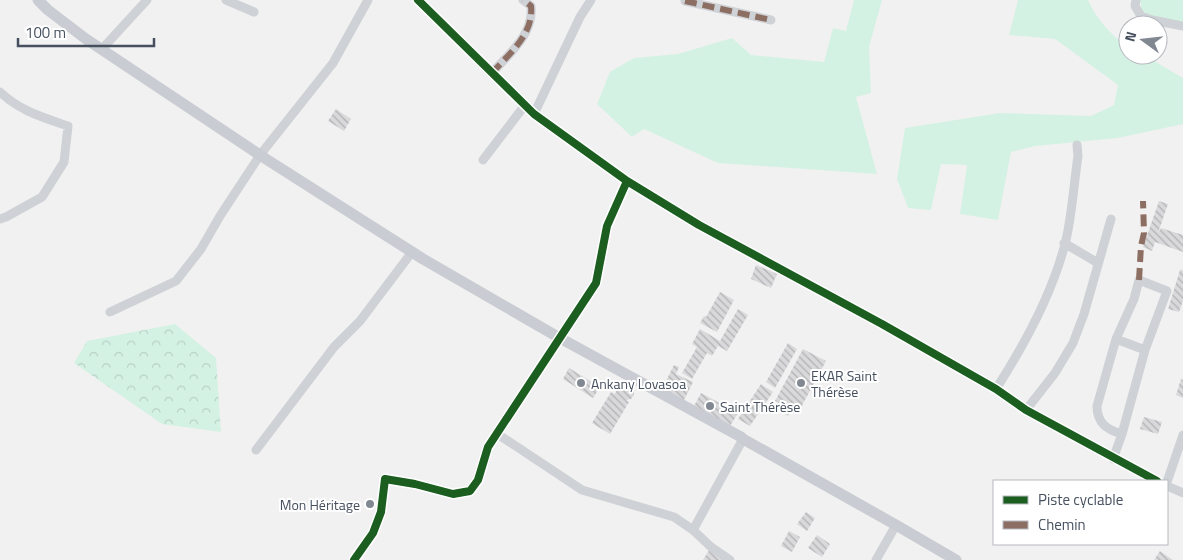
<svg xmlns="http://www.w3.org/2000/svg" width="1183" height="560" viewBox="0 0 1183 560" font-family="'Titillium Web',sans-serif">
  <defs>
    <pattern id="forest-crowns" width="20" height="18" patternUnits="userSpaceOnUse" patternTransform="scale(1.25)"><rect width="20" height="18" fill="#d4f2e3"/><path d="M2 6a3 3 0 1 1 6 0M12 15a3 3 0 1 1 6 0" fill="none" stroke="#b7d1c5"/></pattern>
    <pattern id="building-back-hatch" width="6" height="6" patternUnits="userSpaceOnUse" patternTransform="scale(1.25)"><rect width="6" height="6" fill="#d9d9db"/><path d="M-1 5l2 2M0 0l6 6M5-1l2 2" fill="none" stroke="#b2b2b5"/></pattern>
  </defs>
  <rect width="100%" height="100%" fill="#f2f1f1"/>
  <path fill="#d4f2e3" d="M854,0H882L869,47L871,93L856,97L877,174L718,163L644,129L632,137L597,104L610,72L634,58L678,54L732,38L751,55L824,62L833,28L846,31Z
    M1018,0H1088C1096,18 1111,36 1128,46V55H1144L1183,78V124L1118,138L1035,146L1011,152L998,220L960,214L967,165L941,164L931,210L908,208L897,179L905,128L1000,113L1091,116L1114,105L1118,85L1055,39L1009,35Z
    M1140,0H1183V24L1146,14L1142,10Z"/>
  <path fill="url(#forest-crowns)" d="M175,324L216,358L221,432L162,424L74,363L87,341Z"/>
  <path fill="url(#building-back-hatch)" d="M336,109L351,119L344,131L328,121Z
    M1159,201L1168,204L1158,233L1161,228L1183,235V252L1155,242L1152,251L1143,247Z
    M756,265L777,274L771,288L751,279Z
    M1180,270H1183V301L1179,312L1168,309Z
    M720,292L734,300L717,332L700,323L704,316L706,317Z
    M738,309L748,315L727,351L718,346L712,356L707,353L692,379L682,373L697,347L692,344L700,329L720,341Z
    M788,343L797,349L775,388L766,382Z
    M803,349L826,361L798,413L791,409L788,416L775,409L778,402L775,401Z
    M674,365L679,367L676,374L693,382L683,402L661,391Z
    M569,368L600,387L593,398L563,379Z
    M1181,379L1183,380V398L1176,395Z
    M621,384L630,385L633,387L634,395L631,399L626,400L629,402L610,434L592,423L611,392L615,394L618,387Z
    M761,384L773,392L750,426L738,419Z
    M701,393L738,413L730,426L694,406Z
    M1144,417L1162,422L1158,434L1140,429Z
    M806,512L815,518L807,531L797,524Z
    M789,531L800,537L792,552L781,546Z
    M817,535L830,544L822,557L808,548Z
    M709,550L722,559L721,560H703Z
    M1160,551L1173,560H1154Z"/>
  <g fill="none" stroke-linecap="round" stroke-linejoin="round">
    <path stroke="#ced1d5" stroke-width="9" d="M226,0L254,12
      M418,0L534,114L627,181L699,225L882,324L996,389L1026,410L1157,481
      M1136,0L1135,6L1141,16L1152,20L1183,26
      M685,1L771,20
      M102,49L147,0
      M492,73C509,54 534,34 531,6L523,0
      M0,92C20,111 42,117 68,126L64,162L42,197L6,217L0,219
      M534,114L580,17L591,0
      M483,160L525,105
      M1064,243L1098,263
      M110,312L176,281L201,249L220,216L260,155L333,63L368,0
      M1116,339L1145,350
      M996,389C1025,344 1053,293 1066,240C1072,214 1074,183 1078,156L1077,145
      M1026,410L1055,373L1073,343L1084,314L1111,219
      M496,433L582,490L674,517L693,530
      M256,450L334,347L360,321L412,252
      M1113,459L1122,434L1145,350L1167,291L1139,280L1134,299L1116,339L1097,406C1097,423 1107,430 1122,434
      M1167,482L1183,435
      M1167,486L1183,493
      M354,560L373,533L381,512L385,479L415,484L453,494L470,491L478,480L488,447L596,283L607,226L627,181
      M730,560L711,547L693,530L743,439
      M876,560L896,525"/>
    <path stroke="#c9ccd2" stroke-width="11" d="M38,0L48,10L86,39L266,159L423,259L558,337L741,437L743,439L896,525L956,560"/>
    <path stroke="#8d6e63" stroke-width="6" stroke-dasharray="12 6" stroke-linecap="butt" d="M685,1L771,20
      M492,73C509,54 534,34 531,6L523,0
      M1139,280L1141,246L1144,233L1143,201"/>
    <g stroke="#fff" stroke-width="11">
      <path id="cycleway" d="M418,0L534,114L627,181L699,225L882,324L996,389L1026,410L1157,481
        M354,560L373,533L381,512L385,479L415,484L453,494L470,491L478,480L488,447L596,283L607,226L627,181"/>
    </g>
    <use href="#cycleway" stroke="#1b5e20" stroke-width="8"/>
  </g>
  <g fill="#828892" stroke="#fff" stroke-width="2">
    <circle cx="581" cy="383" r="5"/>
    <circle cx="801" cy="383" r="5"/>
    <circle cx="710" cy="406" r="5"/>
    <circle cx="370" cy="504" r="5"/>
  </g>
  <g text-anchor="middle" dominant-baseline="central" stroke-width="4" stroke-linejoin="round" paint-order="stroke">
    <g font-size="14" fill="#46505f" stroke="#fff" text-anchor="start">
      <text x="811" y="375">EKAR Saint<tspan x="811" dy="16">Thérèse</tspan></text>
      <text x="591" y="383">Ankany Lovasoa</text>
      <text x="720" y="406">Saint Thérèse</text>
      <text x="360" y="504" text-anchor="end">Mon Héritage</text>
    </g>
  </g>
  <rect x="993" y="480" width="175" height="65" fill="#ffffff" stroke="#b5b9bf"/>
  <rect x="1003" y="496" width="25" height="8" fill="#1b5e20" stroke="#b5b9bf"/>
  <text x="1038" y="505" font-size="15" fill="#46505f">Piste cyclable</text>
  <rect x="1003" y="521" width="25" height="8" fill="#8d6e63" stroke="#b5b9bf"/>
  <text x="1038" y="530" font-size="15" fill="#46505f">Chemin</text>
  <g transform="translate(1143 40) rotate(285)"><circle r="24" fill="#ffffff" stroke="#b5b9bf"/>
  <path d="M0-4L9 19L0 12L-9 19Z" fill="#828892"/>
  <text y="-8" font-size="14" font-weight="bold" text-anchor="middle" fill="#46505f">N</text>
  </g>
  <path d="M18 38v8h136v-8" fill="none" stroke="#46505f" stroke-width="2.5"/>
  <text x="25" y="38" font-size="15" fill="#46505f" stroke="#ffffff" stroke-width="4" paint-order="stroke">100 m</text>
</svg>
